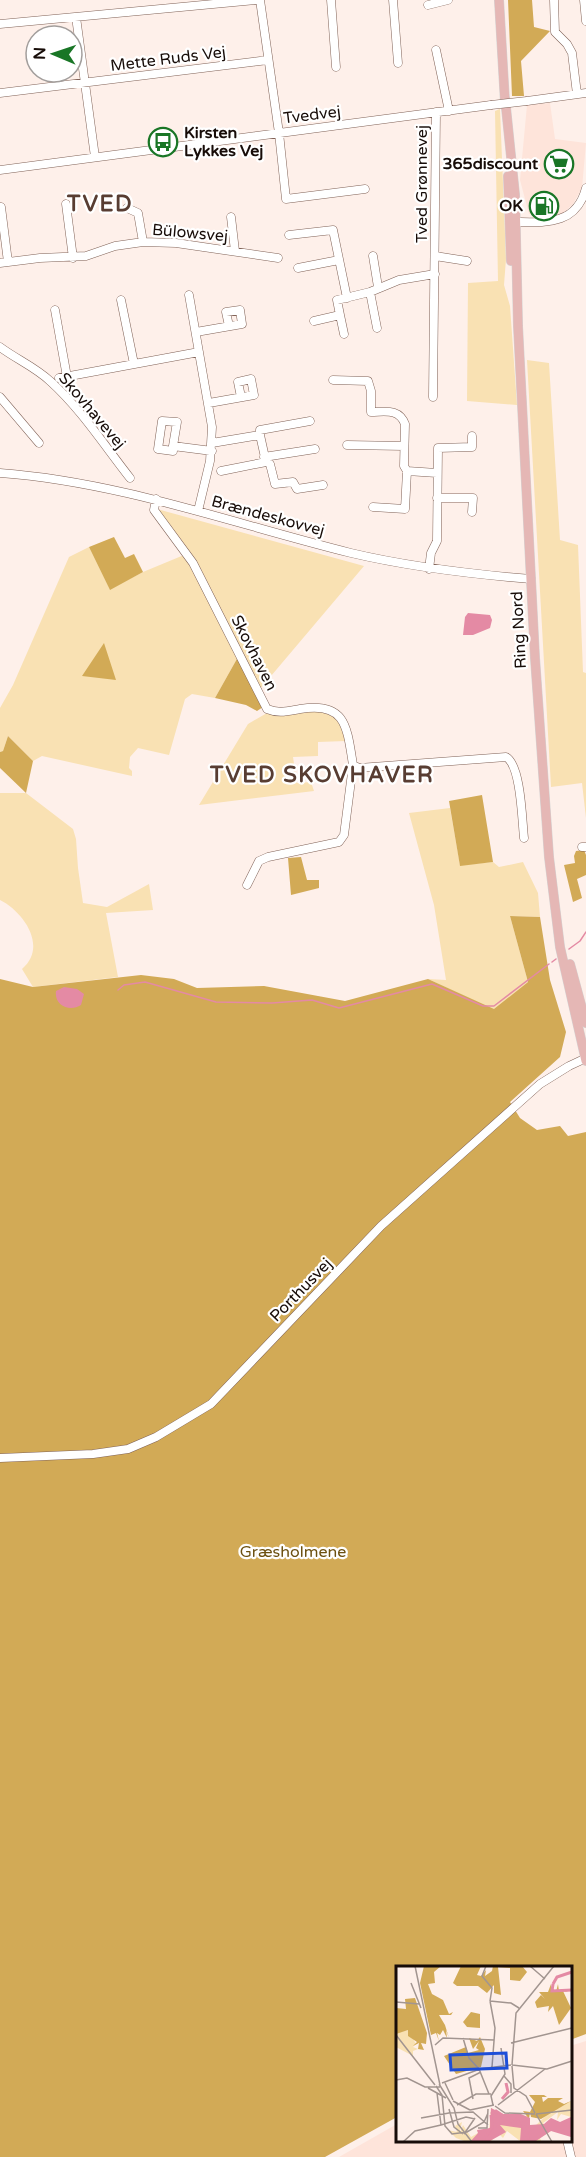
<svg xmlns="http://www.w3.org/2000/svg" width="586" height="2157" viewBox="0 0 586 2157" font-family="'Varela Round',sans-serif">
  <rect width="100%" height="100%" fill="#fef0ea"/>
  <path fill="#fee4da" d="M550,103L555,139L586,143L582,188L573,204L562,214H529L520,180L527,105Z
    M586,2041V2157H339L397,2124V2140H570V2046Z"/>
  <path fill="#f9e1b3" d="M500,109L506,259L504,285L510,306L517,405L467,401L468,283L498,281L495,111Z
    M527,360L549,363L560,540L578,545L583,672L586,673V818L582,783L551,787Z
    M157,509L364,566L260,689L193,560Z
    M89,547L110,589L143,572L184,555L193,567L238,657L215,698L192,694L185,699L169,755L138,748L130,757L129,768L132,771V776L42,756L33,761L8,736L3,751L0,752V708L13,685L69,557Z
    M317,709C338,716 340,720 346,741L318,742V756L293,757L297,783L311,782L314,791L199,805L248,724L267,713L280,716Z
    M0,793H26L73,829L76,839L78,868L83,903L107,907L149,884L153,910L106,913L118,977L33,987L22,969C48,947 24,912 0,900Z
    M450,808L460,865L493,862L499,867L523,862L538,893L540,917L510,916L528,982L494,1010L428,979L446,980L434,905L409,813Z"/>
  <path fill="#d2aa56" d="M508,0H532L534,27L550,31L521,61L524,96H512Z
    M114,537L125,558L134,554L143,572L110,590L89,547Z
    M104,643L116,680L82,676Z
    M238,657L263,707L257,711L246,705L215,698Z
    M8,736L33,761L26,793L0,768V752L3,751Z
    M482,795L493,862L460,866L449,801Z
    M584,850L586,855V875L577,879L582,898L573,902L564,865L575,863L574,856L576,851Z
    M301,857L307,880H319V888L291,895L288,858Z
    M510,916L540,917L550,980L566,1032L560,1057L510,1102L520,1118L537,1130L560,1126L568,1136L586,1132V2034L570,2040V1968H397V2117L325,2157H0V979L33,987L141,975L174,979L197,988L264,986L345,1001L428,979L494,1009L528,982Z"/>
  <path fill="#e48aa4" d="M468,613L490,615L492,620L490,628L473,635H463L465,617Z
    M64,987L77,989L84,994L81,1005C70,1012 54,1006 56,991Z"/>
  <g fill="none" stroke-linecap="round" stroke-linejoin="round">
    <path stroke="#e48aa4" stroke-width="1.5" d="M569,949L580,941L586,932
      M552,962L556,959
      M118,990L124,985L145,982L216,1002L272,1003L312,1000L339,1008L432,984L483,1006H494L549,964"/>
    <g stroke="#816358" stroke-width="9">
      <path id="minor" d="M260,0L279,133L286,199L365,189
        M331,0L336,67
        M393,0L398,63
        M554,0L555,32L567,44L572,53L577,94
        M584,0L586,21
        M428,5L448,0
        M76,17L95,157
        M0,24L256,0
        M436,50L449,111
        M0,93L268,60
        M527,101L586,93
        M0,170L491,105
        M66,204L73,258
        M1,207L8,262
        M127,208L138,213L143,242
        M231,217L235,251
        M511,222C543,222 576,227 586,188
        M289,235L333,230L347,298
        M373,256L378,287
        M435,256L467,261
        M0,263L40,258L86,256L115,246L143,242L176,243L278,258
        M298,268L339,260
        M370,292L377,328
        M189,295L212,427L210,461L198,511
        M121,300L134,364
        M55,310L67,377
        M340,315L344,334
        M314,321L340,315L337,300L370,292L399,280L435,274
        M196,332L242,324L240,310L226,312L229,326
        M0,347C16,359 35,367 50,381C81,409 104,445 130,478
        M59,378L199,352
        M333,380L368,381L371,391V412C385,412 399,408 405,424L404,466L407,471L437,473
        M0,397L39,443
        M433,397L436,112
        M209,403L254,395L251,379L238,382L241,397
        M260,435V430L310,421
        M212,443L260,435L266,462L270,464L275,484L293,482L297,489L323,485
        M347,445L404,446
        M173,446V451L158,449L162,421L177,422L173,446L212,451
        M264,457L315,449
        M221,471L266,462
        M0,473C121,482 234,524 351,553C410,567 470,574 531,579
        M437,498H473L472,512
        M156,499L154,510L193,563L267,709C279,714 288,711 300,709C346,701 347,727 353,765L359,768L506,757C521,765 522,820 524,838
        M373,507L405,509L407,471
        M429,569L431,553L437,541L438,448L472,447V436
        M582,847H586
        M247,885L259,861L268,857L339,842L344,835L353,765
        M0,1458L93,1454L128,1449L156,1437L211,1404L381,1226L540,1084L569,1066L586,1058
        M567,2140L571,2157"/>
    </g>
    <g stroke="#d5d3d3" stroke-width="10">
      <path id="major" d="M499,0L505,102
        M505,98L515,195L518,326L535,658L549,857L560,947L586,1061
        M508,176L511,261
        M570,964L586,1023"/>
    </g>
    <use href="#minor" stroke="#fff" stroke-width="8"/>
    <use href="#major" stroke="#e5b7b5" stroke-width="9"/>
    <g stroke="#816358" stroke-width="9" stroke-linecap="butt">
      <path id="minor-bridge" d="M491,105L527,101"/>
    </g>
    <use href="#minor-bridge" stroke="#fff" stroke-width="8"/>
  </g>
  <defs>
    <g id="bus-ring" transform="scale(1.5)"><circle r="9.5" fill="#fff" stroke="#197626" stroke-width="1.5"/><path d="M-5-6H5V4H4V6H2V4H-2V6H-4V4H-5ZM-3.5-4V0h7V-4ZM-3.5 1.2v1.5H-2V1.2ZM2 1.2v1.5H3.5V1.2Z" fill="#197626"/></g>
    <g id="supermarket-ring" transform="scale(1.5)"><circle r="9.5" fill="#fff" stroke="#197626" stroke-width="1.5"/><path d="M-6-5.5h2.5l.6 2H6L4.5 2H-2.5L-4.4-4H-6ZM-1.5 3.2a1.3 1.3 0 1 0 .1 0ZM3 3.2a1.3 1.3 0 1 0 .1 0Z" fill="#197626"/></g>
    <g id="fuel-ring" transform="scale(1.5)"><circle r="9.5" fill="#fff" stroke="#197626" stroke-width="1.5"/><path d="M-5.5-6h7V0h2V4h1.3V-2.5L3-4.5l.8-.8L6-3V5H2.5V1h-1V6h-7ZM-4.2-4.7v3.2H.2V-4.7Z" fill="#197626"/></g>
  </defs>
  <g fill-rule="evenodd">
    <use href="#bus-ring" x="163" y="142"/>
    <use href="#supermarket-ring" x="559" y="164"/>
    <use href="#fuel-ring" x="544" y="206"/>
  </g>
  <g text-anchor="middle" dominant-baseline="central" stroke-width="4.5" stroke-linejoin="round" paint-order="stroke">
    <g font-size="16" fill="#170c08" stroke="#fff">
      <text transform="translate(168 59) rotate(-7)">Mette Ruds Vej</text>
      <text transform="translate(312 115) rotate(-7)">Tvedvej</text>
      <text transform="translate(422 184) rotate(-90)">Tved Grønnevej</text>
      <text transform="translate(190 233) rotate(5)">Bülowsvej</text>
      <text transform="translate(92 411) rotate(50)">Skovhavevej</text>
      <text transform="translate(268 516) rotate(15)">Brændeskovvej</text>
      <text transform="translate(519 630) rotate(-93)">Ring Nord</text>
      <text transform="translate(254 653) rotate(63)">Skovhaven</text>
      <text transform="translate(301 1290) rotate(-46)">Porthusvej</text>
    </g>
    <g font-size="16" font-weight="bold" fill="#170c08" stroke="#fff" text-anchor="end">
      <text x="184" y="133" text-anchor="start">Kirsten<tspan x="184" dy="18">Lykkes Vej</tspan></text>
      <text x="538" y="164">365discount</text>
      <text x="523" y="206">OK</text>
    </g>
    <g font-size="16" fill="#6c5010" stroke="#fff">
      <text x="293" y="1552">Græsholmene</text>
    </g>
    <g font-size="22" font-weight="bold" letter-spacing="1.5" fill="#583d32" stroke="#fff">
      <text x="100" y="204">TVED</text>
      <text x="322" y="775">TVED SKOVHAVER</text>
    </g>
  </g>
  <g transform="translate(396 1966)">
    <rect width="176" height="176" fill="#fef0ea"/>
    <path d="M12,64L20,78L17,81L22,83L17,85V90L0,81V67ZM175,135V151L165,148L161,154L162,146L147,157L155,165L144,172L145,175H124L111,165L107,172L103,168L95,175H68L60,172L52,164L61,166L59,160L66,156L63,169L67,159L75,171L82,167L81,164L93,166L95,142L107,148L131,150L134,160H139L155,145Z" fill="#f9e1b3"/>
    <path d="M28,0H45L38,6L39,17L32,18L36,28L47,34L53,48L57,46L55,49H43L49,59L53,72L50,64L51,72L47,64L44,69L41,67L43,75L40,67L35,69L24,17ZM65,0H85L81,9L85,10L90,4L89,10L96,5L97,0H126L131,6L124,15L114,14V2L102,1L105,29L98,27V19L91,27L82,20H61L57,17ZM155,18V24L160,26L162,18L163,25L168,24L172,26L167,25L175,42L163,59L157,40L152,46L153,40L141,42L139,36L145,29L149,33L143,26H152ZM19,32L31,67L30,78L25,77L28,84L22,83L23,77L17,80L21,76L12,70V64L0,68V42L10,43L9,33ZM75,46L84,48V62L71,61L67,56ZM84,71L89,83L85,101L60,108L48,90L70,81L72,87L83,84L80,82L83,75L77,83L73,72L81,75ZM133,129H148L151,131H146L147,136L152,132H167L162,135L168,138L175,135L145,153L135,151L134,146L133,153L127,145L134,146L139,136Z" fill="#d2aa56"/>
    <path d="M95,142L107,148H125L134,152V159L148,158L155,152L164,156L175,151V171L155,165L140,175H124L125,162L104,159L110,166L94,175L74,176L82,167L81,164L94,162Z" fill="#e48aa4"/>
    <path fill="none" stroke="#e48aa4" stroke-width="3" d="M157,18L156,25L176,24M157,18L161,11L176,6M106,133L112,126L110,117M95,148L100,145L118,157L123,150L134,176M86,176L96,161L95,149"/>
    <path fill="none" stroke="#a29590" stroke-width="1.5" d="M19,0L44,119M90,0L86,10L96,22L94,35M134,0L149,13M15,17L25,42M94,35L99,62L96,101M94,35L115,37L123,42M0,36L23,38M0,69L39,119M67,72L73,92L83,103L93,128M115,77L176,62M39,79L47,72L98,74M116,99L120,47L158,0M116,99L151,103L176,95M116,100L118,122L130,130L139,147M108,110L115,118V127M0,114L11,112L29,121H44M46,117L84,103L115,99M49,117L57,134M43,118L58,142L62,158L76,176M40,120L46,129L49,160L56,168L71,166L88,156L92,147M32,122L50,132M41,127L45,159M77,133L73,112L85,106M57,135L74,144M61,139L80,128H95M97,139L95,130L109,108L105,82M102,139L149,103M99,140L109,147L139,148M53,143L58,161L67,168M74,144L98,139M52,147L77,146L92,159M140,148L176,144M140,148L156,176M25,152L53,147M45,159L70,151L79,153M82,162H91L92,143M68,168L79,152M7,176L19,165L45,159"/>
    <path fill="#1d4ed8" fill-opacity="0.15" stroke="#1d4ed8" stroke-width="3" d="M110,87L111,102L55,104L54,89Z"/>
    <rect width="176" height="176" fill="none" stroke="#170c08" stroke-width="3"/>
  </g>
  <g transform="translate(54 54) rotate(272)"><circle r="28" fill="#ffffff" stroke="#a29e9c" stroke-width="1.5"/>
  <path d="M0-4.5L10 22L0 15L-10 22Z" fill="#197626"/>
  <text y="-9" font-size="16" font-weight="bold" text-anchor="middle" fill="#170c08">N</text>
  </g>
</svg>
